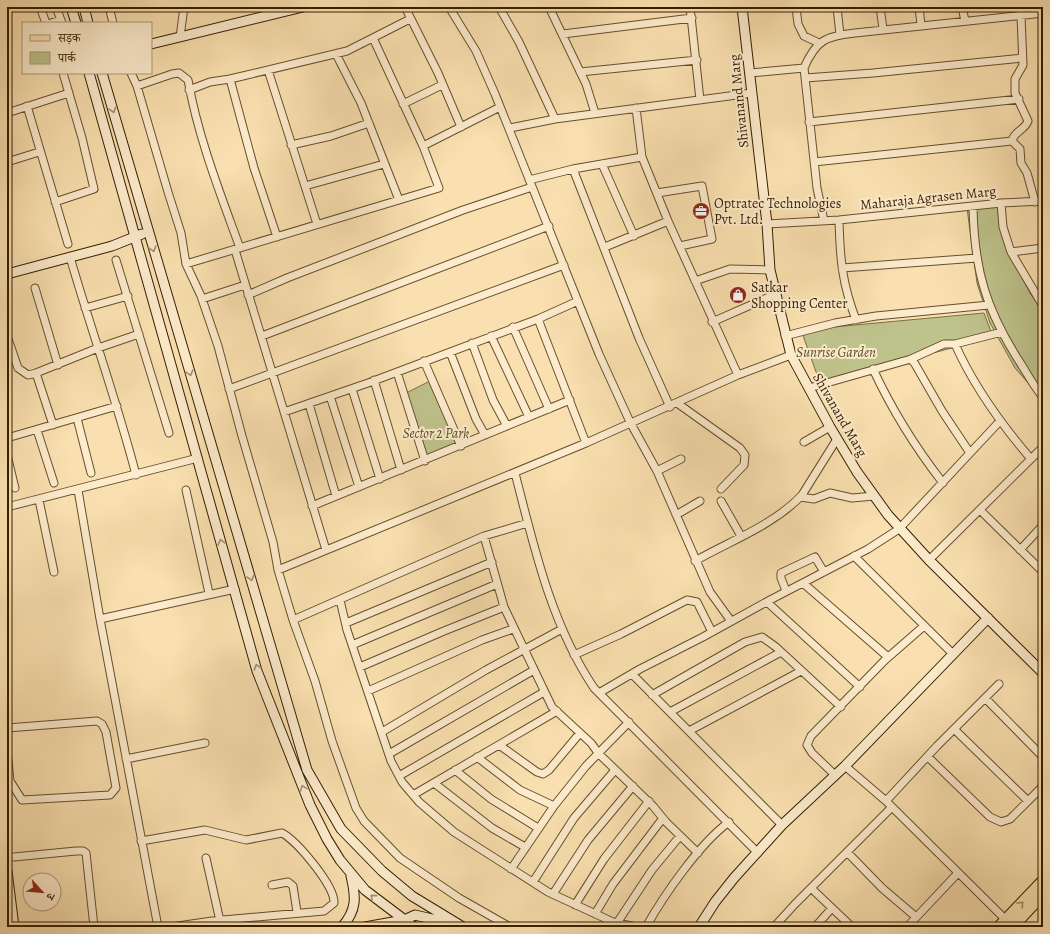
<svg xmlns="http://www.w3.org/2000/svg" width="1050" height="934" viewBox="0 0 1050 934" font-family="Alegreya,'Noto Serif Devanagari',serif">
  <rect width="100%" height="100%" fill="#fae0b0"/>
  <filter id="stains"><feTurbulence type="fractalNoise" baseFrequency=".005" numOctaves="4"/><feColorMatrix values="0 0 0 0 .2 0 0 0 0 .09 0 0 0 0 .02 0 0 0 .5 -.17"/></filter>
  <radialGradient id="worn" r=".72"><stop offset=".6" stop-color="#630" stop-opacity="0"/><stop offset="1" stop-color="#630" stop-opacity=".3"/></radialGradient>
  <path fill="#bec28b" stroke="#797046" d="M1002,206L1010,254L1030,293L1043,312V400L1015,368L990,323L977,283L967,208Z
    M984,313L993,337L820,383L801,330Z
    M432,380L459,445L426,459L406,393Z"/>
  <g fill="none" stroke-linecap="round" stroke-linejoin="round">
    <g stroke="#664f2c" stroke-width="9">
      <path id="street" d="M40,7L46,23
        M56,7L62,23
        M109,7L113,23
        M405,7L438,73L461,127
        M449,7L476,51L495,94L599,354L630,422L657,471L710,592L731,621
        M499,7L519,42L555,119
        M549,7L586,84L595,113
        M690,7L700,100
        M796,7L798,24L804,36L819,43
        M837,7L840,35
        M880,7L883,29
        M919,7L921,25
        M962,7L965,21
        M1021,16L1023,65L1015,79V93L1028,121C1024,131 1014,131 1012,141L1020,149L1021,163L1027,173L1035,202
        M51,23L61,20
        M563,34L692,18
        M180,37L184,7
        M336,54L361,103L399,200
        M268,70L317,224
        M580,72L697,60
        M131,73L137,86L168,192L181,233L186,264L201,296L218,346L242,436L273,542L278,570L293,620L315,681L332,741L356,808L364,821L400,858L459,898L510,927
        M750,73L804,68
        M805,78L873,73L1022,58
        M230,79L254,168L277,237
        M137,86L172,74L179,73L188,80C198,137 220,193 240,248
        M189,90L210,82L230,79L347,51L410,19
        M403,104L442,85
        M27,106L68,244
        M636,108L642,157L668,221L738,375
        M7,113L69,93
        M809,122L1019,99
        M510,128L555,119L752,93
        M291,145L331,136L369,123
        M423,146L500,107
        M7,162L39,152
        M814,162L1012,141
        M602,164L634,236
        M573,169L639,338L670,407
        M529,180L573,169L642,157
        M305,186L384,164
        M657,193L702,186L712,239L680,246
        M55,202L94,189L82,138L63,73
        M1001,203L1003,227L1011,252L1043,306
        M973,206C974,270 986,310 1021,364C1028,375 1034,387 1043,397
        M839,220C840,259 842,283 856,320
        M824,221L817,188L804,68C816,40 826,36 855,33L1043,13
        M767,224L839,220L1001,203L1043,201
        M605,247L668,221
        M235,250L326,550
        M1011,252L1043,248
        M70,257C91,330 117,401 136,475
        M116,260L169,433
        M186,264L439,188L423,146L373,38
        M842,268L977,258
        M695,281L730,269L770,270
        M35,288L58,365
        M248,295L287,278L463,210L532,187
        M202,299L245,285
        M85,308L128,296
        M538,319L586,443
        M712,322L776,294
        M513,327L549,409
        M7,336L18,368L28,375L36,373L98,348L139,334
        M262,336L549,226
        M491,336L529,417
        M785,336L835,323L876,316L989,305
        M472,343L493,400L507,426
        M955,344C974,387 1001,424 1031,459
        M450,352L476,419L485,435
        M911,359L944,344H955L1002,332
        M424,361L461,446
        M873,369C892,410 915,447 943,483
        M397,372L425,461
        M36,373L53,425
        M374,380L401,470
        M809,388L911,359L915,364L942,411L970,453
        M229,389L564,265
        M352,389L380,479
        M330,396L359,487
        M677,403L740,448L745,455L744,465L721,489
        M309,404L336,496
        M284,412L368,383L538,319L578,301
        M77,418L91,473
        M37,430L54,483
        M7,438L117,406
        M804,442L830,427
        M7,455L15,488
        M657,471L681,459
        M515,473C534,547 551,624 594,688L758,853
        M78,490L100,619L158,927
        M186,490L209,593
        M800,497L814,499L830,493L852,498L874,496
        M39,500L54,572
        M721,501L741,536
        M312,506L570,400
        M7,507L198,458
        M980,510L1043,572
        M676,515L700,501
        M484,536L504,607L552,707L591,743L599,754L653,806L666,822L698,853
        M1020,550L1043,525
        M854,556L953,654
        M929,560L1043,447
        M695,561C730,541 774,525 802,495L837,439
        M278,570L586,443L738,375L791,355
        M803,583L888,657
        M786,591L781,578V573L815,557L824,572
        M340,600L347,630L391,761L402,782L419,802L454,832L548,892L613,922L636,927
        M767,602L860,687
        M100,619L235,589
        M293,620L484,536L528,523
        M346,623L492,562
        M352,645L497,584
        M574,655L621,634L687,600L697,602L712,632
        M360,667L444,631L504,607
        M632,674L782,825
        M368,691L482,640L513,629
        M599,693L640,669L703,637L770,600L868,549L899,529L1000,421
        M652,695L745,642L762,637L776,647L841,707
        M985,698L1043,757
        M670,712L781,652
        M7,728L97,721L102,724L106,732L116,788L110,795L22,800L10,781L7,751
        M954,729L1028,801
        M689,731L801,671
        M382,732L486,670L562,629
        M499,745L537,772L543,774L549,770L580,733
        M389,754L534,670
        M477,757L520,790L554,806
        M928,757L990,817L1001,822L1010,819L1043,786
        M126,759L205,743
        M845,766L886,801L1008,922
        M455,770L491,799L538,828
        M835,775L812,753L807,745L811,736L885,660L924,626
        M399,776L544,692
        M434,783L492,828L525,847
        M413,795L557,711
        M886,801L937,746L999,684
        M141,841L205,830L246,840L282,833C297,841 335,886 334,903L324,911L212,921L171,927
        M847,852L882,888L916,917
        M14,857L76,851H83L86,853L94,927
        M206,858L220,921
        M511,869L554,806L586,766L629,722
        M533,882L574,818L615,770
        M272,885L288,882L293,886L297,912
        M811,888L852,927
        M553,894L588,840L633,786
        M575,905L604,859L649,801
        M595,914L613,884L663,818
        M617,923L652,870L680,836
        M646,927C664,895 700,843 729,822
        M774,927L795,904L892,807
        M815,927L832,908
        M907,927L957,874"/>
    </g>
    <g stroke="#341f00" stroke-width="11">
      <path id="secondary" d="M71,7L76,23
        M84,7L88,23
        M742,7L767,224L770,270L791,355L830,427L857,472L888,515L929,560L1043,673
        M151,44L303,7
        M89,73L257,671L310,805L327,839L340,860L365,890L414,927
        M102,73L307,770L341,829L382,871L412,896L463,927
        M7,274L112,246L142,234
        M7,871L14,927
        M342,927C357,910 356,897 351,876
        M365,927L404,920L415,915L449,923
        M699,927L715,902L734,878L782,825L845,766L988,618"/>
    </g>
    <g stroke="#341f00" stroke-width="13">
      <path id="primary" d="M999,927L1043,881
        M1012,927L1043,894"/>
    </g>
    <use href="#street" stroke="#fcebcc" stroke-width="7"/>
    <use href="#secondary" stroke="#fcebcc" stroke-width="9"/>
    <use href="#primary" stroke="#fae0b0" stroke-width="11"/>
  </g>
  <defs><path id="oneway-chevron" d="M-2-3.5L2.5 0L-2 3.5" fill="none" stroke-width="1.6" stroke-linecap="round" stroke-linejoin="round"/></defs>
  <g stroke="#a28f70">
    <use href="#oneway-chevron" transform="translate(113 110) rotate(74)"/>
    <use href="#oneway-chevron" transform="translate(153 249) rotate(74)"/>
    <use href="#oneway-chevron" transform="translate(190 373) rotate(74)"/>
    <use href="#oneway-chevron" transform="translate(221 542) rotate(-106)"/>
    <use href="#oneway-chevron" transform="translate(251 578) rotate(74)"/>
    <use href="#oneway-chevron" transform="translate(257 667) rotate(-107)"/>
    <use href="#oneway-chevron" transform="translate(303 788) rotate(-111)"/>
    <use href="#oneway-chevron" transform="translate(373 897) rotate(-139)"/>
  </g>
  <use stroke="#a18961" href="#oneway-chevron" transform="translate(1021 904) rotate(-47)"/>
  <defs>
    <g id="office-disc" transform="scale(0.9)"><circle r="9.5" fill="#8f2418" stroke="#fcebcc"/><path d="M-6-3h4V-5.5h4V-3h4V5H-6ZM-1-4.5V-3h2v-1.5ZM-6 0V1H6V0Z" fill="#fff"/></g>
    <g id="shop-disc" transform="scale(0.9)"><circle r="9.5" fill="#8f2418" stroke="#fcebcc"/><path d="M-5-2.5h2.3a2.7 3.5 0 0 1 5.4 0H5L5.5 6h-11ZM-1.5-2.5h3a1.5 2.3 0 0 0-3 0Z" fill="#fff"/></g>
  </defs>
  <g fill-rule="evenodd">
    <use href="#office-disc" x="701" y="211"/>
    <use href="#shop-disc" x="738" y="295"/>
  </g>
  <g text-anchor="middle" dominant-baseline="central" stroke-width="4" stroke-linejoin="round" paint-order="stroke">
    <g font-size="14" fill="#341f00" stroke="#fcebcc">
      <text transform="translate(739 101) rotate(-96)">Shivanand Marg</text>
      <text transform="translate(928 198) rotate(-6)">Maharaja Agrasen Marg</text>
      <text transform="translate(840 415) rotate(60)">Shivanand Marg</text>
    </g>
    <g font-size="14" fill="#341f00" stroke="#fcebcc" text-anchor="start">
      <text x="714" y="203">Optratec Technologies<tspan x="714" dy="16">Pvt. Ltd.</tspan></text>
      <text x="751" y="287">Satkar<tspan x="751" dy="16">Shopping Center</tspan></text>
    </g>
    <g font-size="14" font-style="italic" fill="#5d502a" stroke="#fcebcc">
      <text x="836" y="352">Sunrise Garden</text>
      <text x="436" y="433">Sector 2 Park</text>
    </g>
  </g>
  <rect width="1050" height="934" fill="none" stroke="#fae0b0" stroke-width="24"/>
  <rect x="8" y="8" width="1034" height="918" fill="none" stroke="#341f00" stroke-width="2"/>
  <rect x="12" y="12" width="1026" height="910" fill="none" stroke="#341f00"/>
  <rect x="22" y="22" width="130" height="52" fill="#fcebcc" stroke="#ac997a"/>
  <rect x="30" y="35" width="20" height="6" fill="#fae0b0" stroke="#ac997a"/>
  <text x="58" y="42" font-size="12" fill="#341f00">सड़क</text>
  <rect x="30" y="52" width="20" height="12" fill="#bec28b" stroke="#ac997a"/>
  <text x="58" y="62" font-size="12" fill="#341f00">पार्क</text>
  <g transform="translate(42 892) rotate(117)"><circle r="19" fill="#fcebcc" stroke="#ac997a"/>
  <path d="M0-3L7 15L0 10L-7 15Z" fill="#8f2418"/>
  <text y="-6" font-size="11" font-weight="bold" text-anchor="middle" fill="#341f00">उ</text>
  </g>
  <rect width="100%" height="100%" filter="url(#stains)"/>
  <rect width="100%" height="100%" fill="url(#worn)"/>
</svg>
